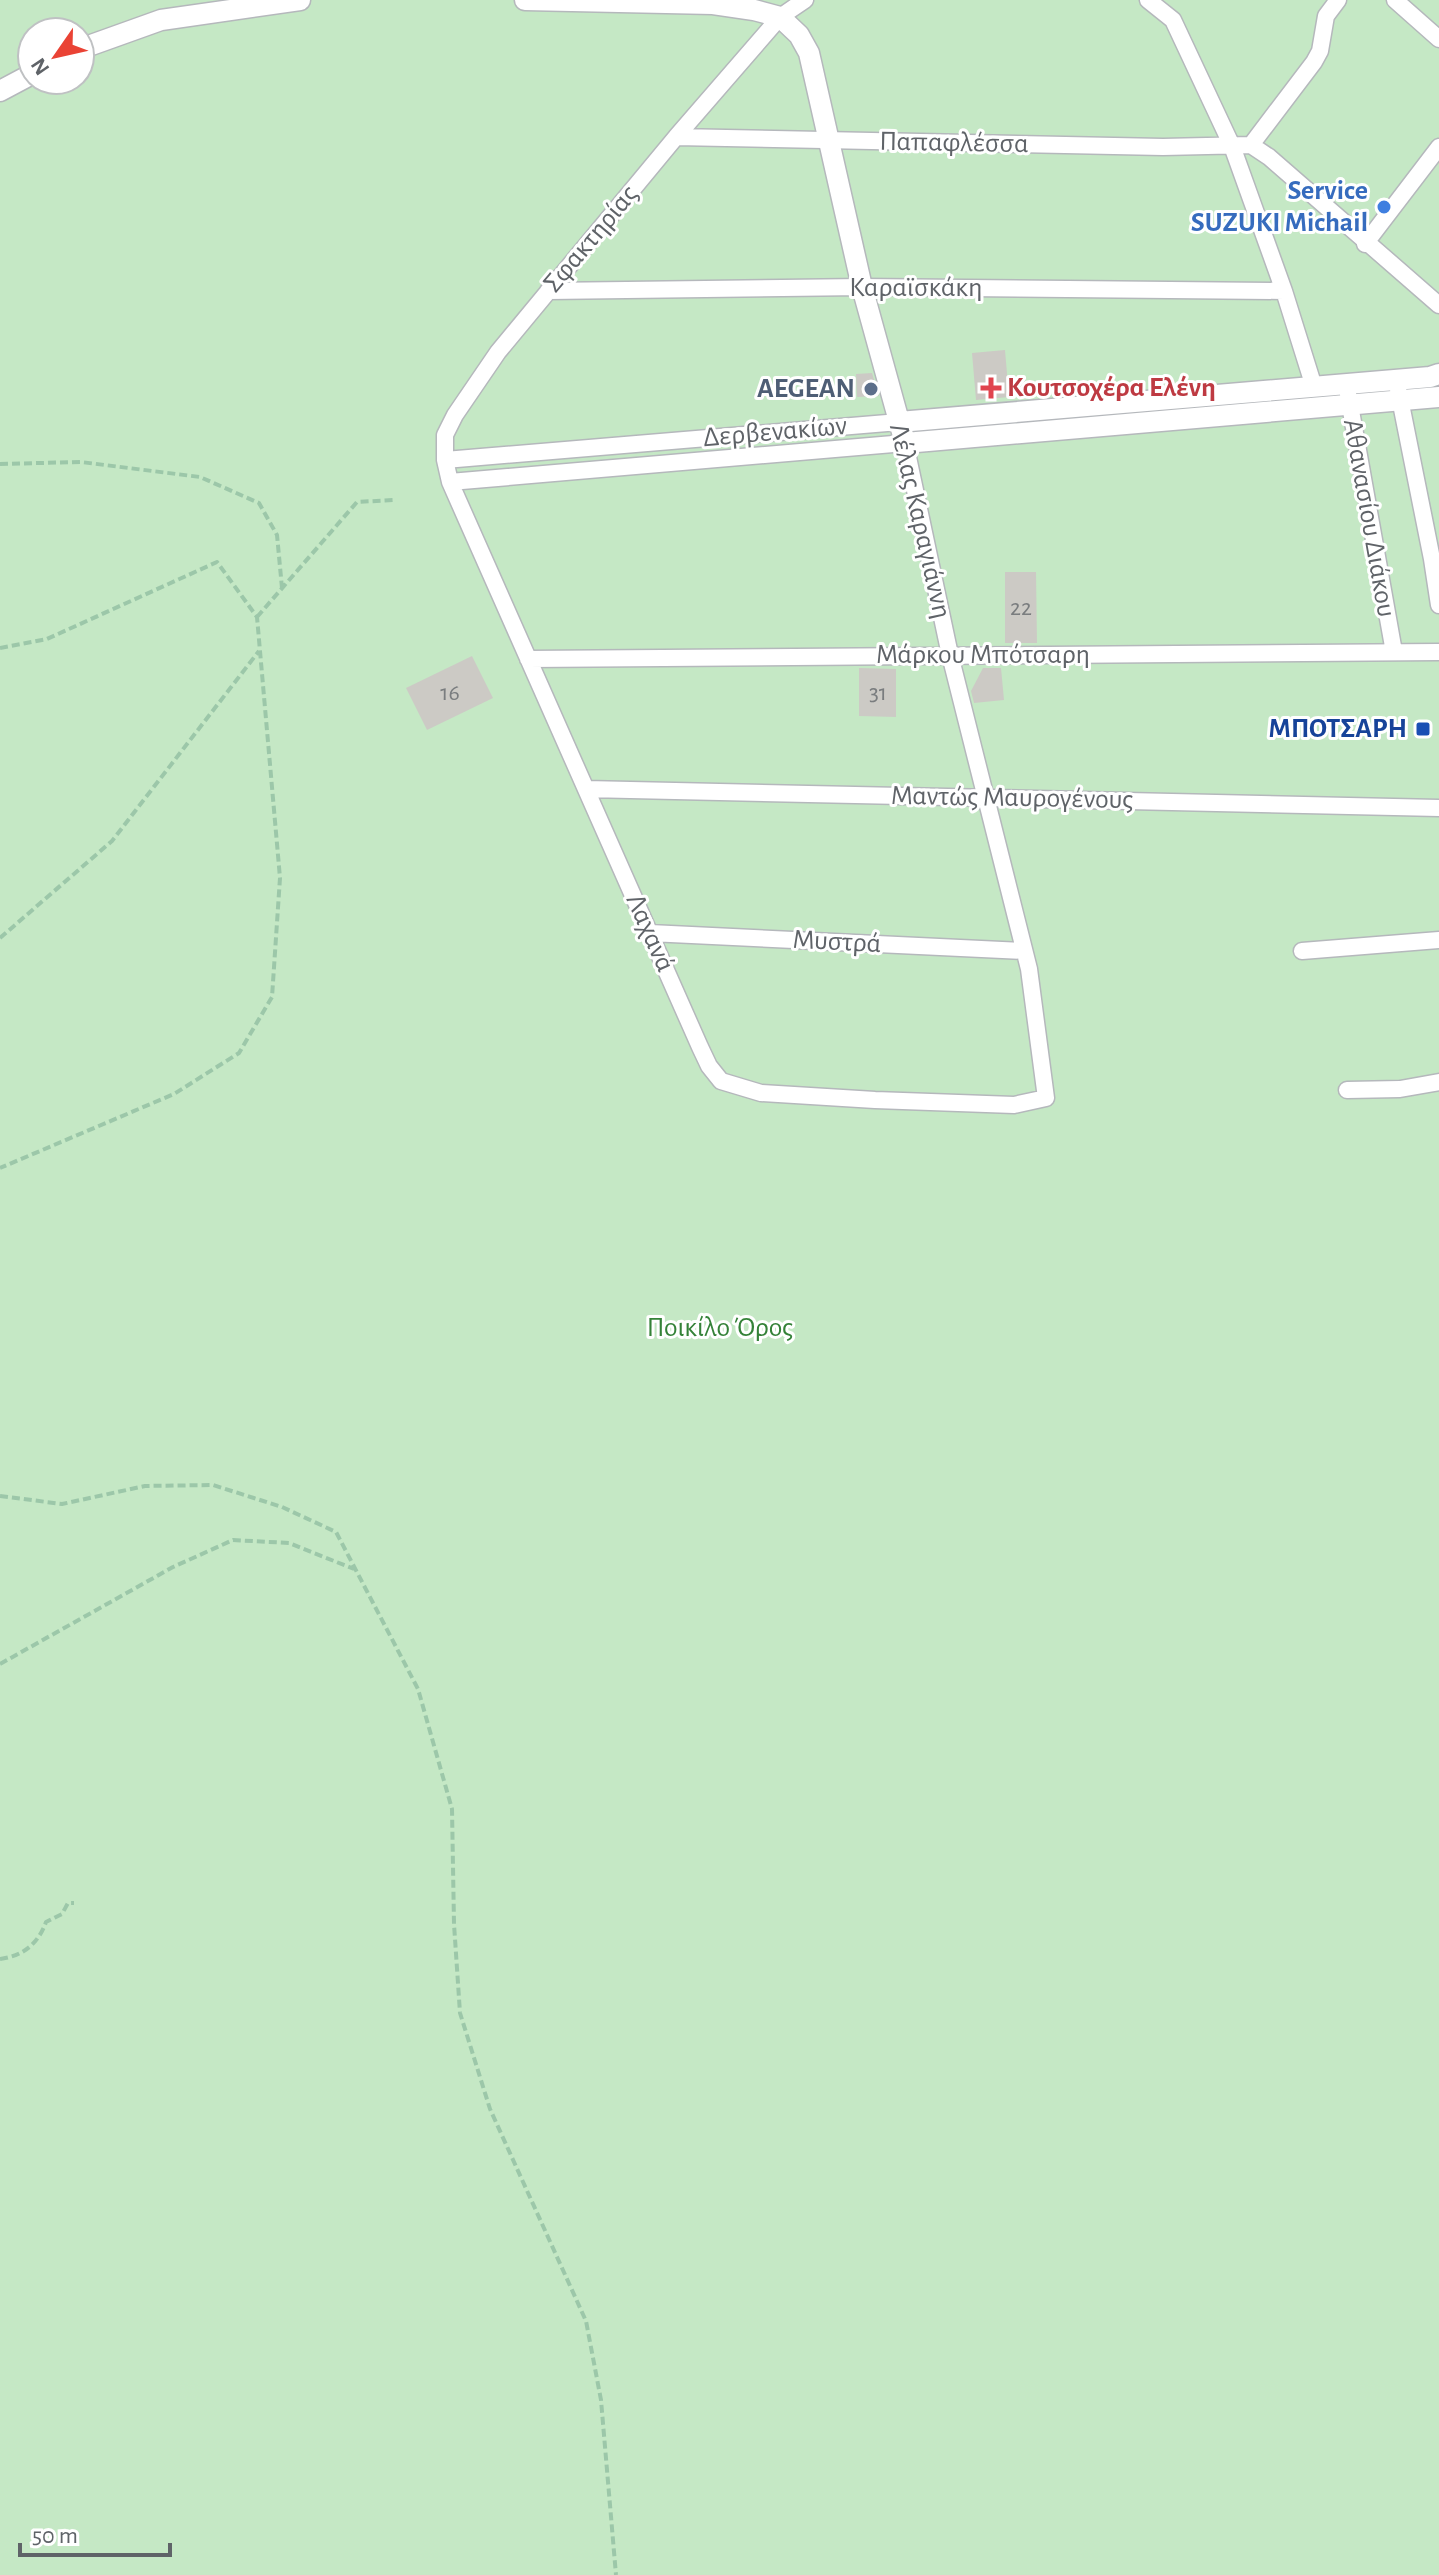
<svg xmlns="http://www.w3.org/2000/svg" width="1439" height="2575" viewBox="0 0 1439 2575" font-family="'Alegreya Sans',sans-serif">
  <rect width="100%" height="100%" fill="#f1efe8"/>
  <path fill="#c5e8c5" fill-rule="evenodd" d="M0,0H1439V2575H0ZM32,32H80V80H32Z"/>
  <path fill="#cccac5" d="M1005,350L1009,397L976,400L972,353Z
    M872,373L879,396L857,397L856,374Z
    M1005,572H1036L1037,643H1005Z
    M472,656L493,698L427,730L406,688Z
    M859,668L896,669V717L859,716Z
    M983,668H1001L1004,700L974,703L971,691Z"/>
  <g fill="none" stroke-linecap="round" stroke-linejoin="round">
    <g stroke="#b5b8bc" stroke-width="19">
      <path id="minor" d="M1148,0L1173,20L1232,146L1284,291L1314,387
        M1395,0L1439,39
        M676,137L1163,147L1251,145L1269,157L1439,305
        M1251,145L1314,62L1320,51L1326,16L1338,0
        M1365,244L1439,147
        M548,291L862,287L1284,291
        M1398,389L1432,559L1439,605
        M1348,394L1394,652
        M445,460L899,422
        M450,482L905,443L950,655L1029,969L1046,1098L1014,1105L875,1100L761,1093L721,1081L709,1066L700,1047L450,482L445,460V435L455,415L498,352L676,137L780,17L805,0
        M528,659L1439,652
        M586,789L1439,808
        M650,933L1024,951
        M1302,951L1439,940
        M1347,1090L1400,1089L1439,1082"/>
    </g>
    <g stroke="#b5b8bc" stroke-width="23">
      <path id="tertiary" d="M525,0L713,4L754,10L780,17L799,35L809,53L862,287L905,443L1439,397
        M80,49L161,20L300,0
        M0,91L32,74
        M899,422L1430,377L1439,374"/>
    </g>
    <path stroke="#9cc7a9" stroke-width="4" stroke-dasharray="8 4" stroke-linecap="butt" d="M0,464L81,462L200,477L259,503L277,535L282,588
      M257,617L357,502L393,500
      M0,648L47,639L217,562L257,617L280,878L272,997L239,1053L174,1094L0,1168
      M0,938L112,841L259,651
      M0,1496L62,1504L145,1486L213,1485L282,1507L336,1532L418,1689L452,1809L454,1924L460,2013L490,2109L586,2321L601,2400L616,2575
      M0,1664L173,1567L233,1540L289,1543L354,1569
      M0,1959C23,1956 38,1944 46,1922L62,1914L68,1903H74"/>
    <use href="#minor" stroke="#fff" stroke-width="16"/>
    <use href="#tertiary" stroke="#fff" stroke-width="20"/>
  </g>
  <circle fill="#3f7fe0" stroke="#fff" stroke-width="3" cx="1384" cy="207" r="8"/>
  <path fill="#e0444e" stroke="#fff" stroke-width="3" d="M987 376h8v8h8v8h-8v8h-8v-8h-8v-8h8z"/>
  <circle fill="#5c6f8a" stroke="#fff" stroke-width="3" cx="871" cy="389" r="8"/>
  <rect fill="#1a4fb4" stroke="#fff" stroke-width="3" x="1415" y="721" width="16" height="16" rx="4"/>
  <g text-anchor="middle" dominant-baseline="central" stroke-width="6" stroke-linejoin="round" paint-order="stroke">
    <g font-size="24" fill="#7a7d7f">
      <text x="1021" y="608">22</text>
      <text x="450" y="693">16</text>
      <text x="878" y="693">31</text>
    </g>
    <g font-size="28" fill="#5f6368" stroke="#fff">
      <text transform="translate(954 143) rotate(1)">Παπαφλέσσα</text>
      <text transform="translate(591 239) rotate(-50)">Σφακτηρίας</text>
      <text x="916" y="288">Καραϊσκάκη</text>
      <text transform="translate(775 432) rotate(-5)">Δερβενακίων</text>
      <text transform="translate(1369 518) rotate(80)">Αθανασίου Διάκου</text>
      <text transform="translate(920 521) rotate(77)">Λέλας Καραγιάννη</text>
      <text x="983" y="655">Μάρκου Μπότσαρη</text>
      <text transform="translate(1012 798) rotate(1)">Μαντώς Μαυρογένους</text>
      <text transform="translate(650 933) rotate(66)">Λαχανά</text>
      <text transform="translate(837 942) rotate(3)">Μυστρά</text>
    </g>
    <g font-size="28" font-weight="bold" fill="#366cbe" stroke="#fff" text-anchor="end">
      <text x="1368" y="191">Service<tspan x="1368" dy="32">SUZUKI Michail</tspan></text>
    </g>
    <g font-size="28" font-weight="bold" fill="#be3a42" stroke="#fff" text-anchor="start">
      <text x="1007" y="388">Κουτσοχέρα Ελένη</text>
    </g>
    <g font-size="28" font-weight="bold" fill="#4e5e75" stroke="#fff" text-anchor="end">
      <text x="855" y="389">AEGEAN</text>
    </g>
    <g font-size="28" font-weight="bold" fill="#164399" stroke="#fff" text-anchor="end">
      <text x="1407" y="729">ΜΠΟΤΣΑΡΗ</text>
    </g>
    <g font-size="28" fill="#348238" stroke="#fff">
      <text x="720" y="1328">Ποικίλο Όρος</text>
    </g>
  </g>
  <g transform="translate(56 56) rotate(236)"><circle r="38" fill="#ffffff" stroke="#bfc1c3" stroke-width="2"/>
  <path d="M0-6L14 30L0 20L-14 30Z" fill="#ea4335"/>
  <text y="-12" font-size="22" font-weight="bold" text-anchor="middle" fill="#5f6368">N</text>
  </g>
  <path d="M20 2543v12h150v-12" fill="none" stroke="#5f6368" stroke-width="4"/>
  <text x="32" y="2543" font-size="24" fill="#5f6368" stroke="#ffffff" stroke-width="6" paint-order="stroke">50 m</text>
</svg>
